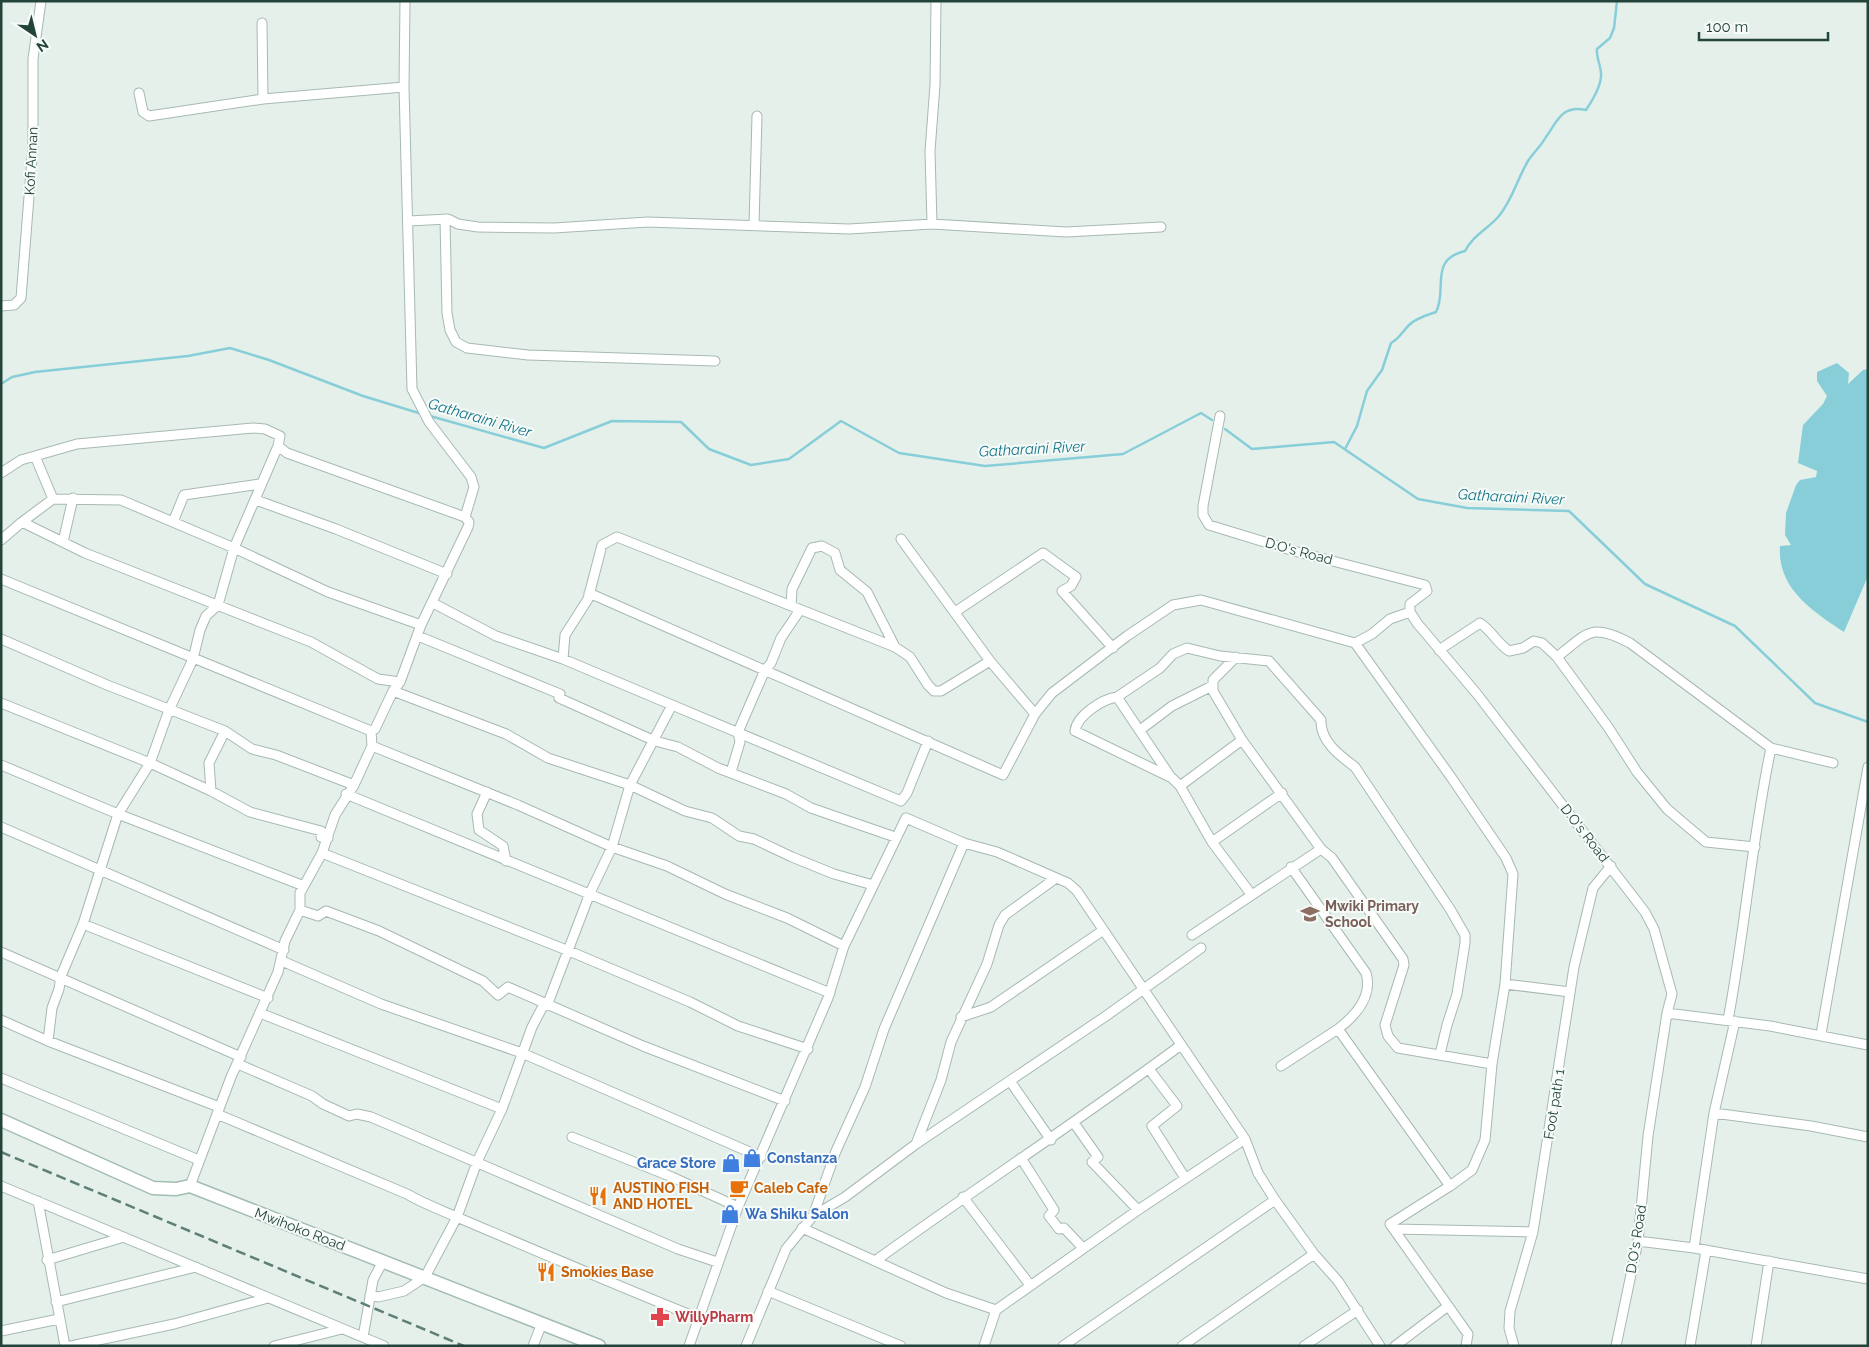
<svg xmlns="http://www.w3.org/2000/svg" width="1869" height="1347" viewBox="0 0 1869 1347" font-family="Raleway,sans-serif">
  <rect width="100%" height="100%" fill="#e5f0eb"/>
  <path fill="#88ced9" d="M1837,363L1849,373L1848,384L1863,370L1868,369V576L1844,632C1812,611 1777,588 1780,546L1791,545L1785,535L1786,513L1796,485L1800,480L1816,477L1817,471L1798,463L1803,425L1823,404L1827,396L1817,381V372Z"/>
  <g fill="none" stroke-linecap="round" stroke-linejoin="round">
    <path stroke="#88ced9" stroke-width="2.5" d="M1,384L12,377L35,372L188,356L230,348L269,360L363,396L422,414
      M430,416L544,448L612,421L681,422L709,449L751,465L789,459L841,421L899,453L985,466L1123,454L1201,413L1212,420
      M1225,429L1252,449L1334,442L1418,499L1467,508L1569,511L1645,584L1735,626L1815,703L1868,722
      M1345,449L1357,426L1367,391L1382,370L1391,343C1400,338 1402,332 1409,325C1416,318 1427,315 1436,312C1448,289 1428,260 1465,251C1473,235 1488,229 1499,216C1513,199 1517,179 1528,161C1533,153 1541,146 1546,137C1558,120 1562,105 1586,110C1592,101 1600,88 1601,77C1602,67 1596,59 1597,49L1610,38L1614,28L1617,1"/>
    <g stroke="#a7b9b2" stroke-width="11">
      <path id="street" d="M405,1L404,87L412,389L429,422L471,477L474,487L465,517
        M936,1L935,85L930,151L932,224L1066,232L1161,227
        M262,23L263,99
        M139,93L143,112L149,116L263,99L404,87
        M445,219L447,313L450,330L456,342L467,348L528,355L715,361
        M409,221L448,219L458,224L478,227L554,228L648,222L849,229L932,224
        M754,225L757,116
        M1,306L14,305L21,298L33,146V59L41,1
        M1220,416L1203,506V515L1209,525L1294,551L1425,585L1427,591L1410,604V612L1417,623L1477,694L1645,912L1654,929L1672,994L1667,1013L1648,1136L1638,1241L1616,1346
        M35,456L53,499
        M1,473L21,460L77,444L253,428L265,429L280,436L278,446L287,453L465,517L469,522L468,527L421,625L400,682L393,691L375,729L371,731L372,746L354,785L335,815L322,853L300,893V910L285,941L278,972L231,1077L190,1186
        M256,500L336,529L447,574
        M22,522L53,499L121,500L234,548L328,592L421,625
        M173,522L184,495L260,484
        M901,539L990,661
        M1,540L22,522L85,553L311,642L378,679L400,682
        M63,542L73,498
        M1,579L371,731
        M589,593L1003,775L1035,714L1052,693L1127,636L1173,605L1201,600L1355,643L1372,634L1390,619L1410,612
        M433,603L496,636L563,659L672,705
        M791,606L792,589L812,548L822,546L835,553L840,570L867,592L895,647
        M955,612L1043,553L1076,577L1071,586L1062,591L1113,648
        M418,636L560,694L559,698L655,741L678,747L718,768L786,794L811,808L895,837
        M1,639L107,685L225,731L252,749L276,755L354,785
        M1439,650L1480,623C1492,631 1497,643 1509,651L1523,648L1534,641L1542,643L1557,657L1608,727L1637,772L1667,809L1706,842L1755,847
        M1236,657L1213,680V691L1242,740L1321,849L1332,858L1403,959L1404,965L1385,1025L1388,1036L1398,1048L1492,1064
        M1557,657C1588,633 1591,622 1630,643L1771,748L1833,763
        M563,659L565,635L588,599L602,545L617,537L895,647L910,657L928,685L934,691H941L990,661L1035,714
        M393,691L506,734L548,758L630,785L685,811L712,818L739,836L754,839L792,857L834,874L873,885
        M1117,697L1170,776
        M1,703L150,763L211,791L250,812L321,831V837L328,838
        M1140,730L1172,706L1212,686
        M372,746L518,805L612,847L667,866L725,894L787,918L844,946
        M1,765L118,814L304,886
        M731,772L740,742L738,732L765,670L771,663L781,638L800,610
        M1180,786L1242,740
        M211,791L209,763L225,731
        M487,792L477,814L479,830L503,846L506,861
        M346,794L830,993
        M1,827L284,950
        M1212,842L1282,793
        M322,853L569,951L690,1002L738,1026L808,1049
        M1291,867L1366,973C1373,996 1355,1016 1338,1029L1450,1186L1472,1170L1485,1140L1492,1064L1505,984L1513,874L1506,858L1451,777L1355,643
        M1251,894L1212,842L1180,786L1172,778L1075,731C1077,715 1103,699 1117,697L1160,668L1173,654L1187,648L1220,656L1269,661L1321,720C1320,741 1339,755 1355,767L1450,909L1465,935V943L1457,994L1447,1025L1440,1054
        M300,910L318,916L326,911L379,931L483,981L498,995L508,987L643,1046L785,1101
        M83,924L268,998
        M1192,935L1321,849
        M1,952L241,1057
        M282,961L381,1004L522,1053L761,1157
        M1505,984L1570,992
        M260,1013L502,1109
        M1667,1013L1770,1026L1868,1045
        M961,1017L991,1007L1102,931
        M1,1020L48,1041L219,1107
        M1728,1020C1745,930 1752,838 1771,748
        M1821,1034L1868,767
        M48,1041L52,1008L59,989L61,976L83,924L118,814L150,763L169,710L193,659L200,630L206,616L218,605L234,548L278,446
        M238,1064L312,1096L323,1104L349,1116L357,1114L371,1117L678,1249L717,1262
        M1281,1066L1338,1029
        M1149,1069L1177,1106L1152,1126L1185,1178
        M1,1078L199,1160
        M1010,1081L1051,1140
        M1714,1113L1811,1126L1868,1137
        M217,1114L407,1194C424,1204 441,1210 459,1218C539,1252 618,1286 698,1318
        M1074,1123L1098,1157L1092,1162L1138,1210
        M572,1137L672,1177L738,1207
        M916,1144L941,1080L951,1042L987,964L999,925L1005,915L1056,878
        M1021,1158L1054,1210L1049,1216L1059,1229L1064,1228L1083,1248
        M1,1186L384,1346
        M1450,1186L1390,1224L1468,1334L1466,1346
        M963,1197L1030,1285
        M38,1201L65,1346
        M813,1216L836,1151L865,1087L884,1029L964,843
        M802,1228L946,1293L996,1310L1138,1210L1245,1139
        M1394,1229L1533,1232
        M1638,1241L1694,1248L1868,1279
        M1694,1248L1714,1113L1735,1021
        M47,1260L124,1237
        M875,1261C976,1188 1081,1119 1181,1045
        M768,1291L901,1346
        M370,1295L378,1297L404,1291L425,1277L457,1217L477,1162L502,1109L532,1027L542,1008L548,1003L590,893L612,847L630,785L672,705L901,801L907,793L928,741
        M56,1302L196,1267
        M1,1331L59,1319
        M363,1337L373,1280L383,1261
        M71,1346L174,1324L268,1298
        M274,1346L342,1329
        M533,1346L542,1323
        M689,1346L738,1207L828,998L844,946L906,818L964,843L997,852L1068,883L1077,891L1245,1139L1258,1173L1275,1200L1314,1254L1338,1281L1380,1346
        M746,1346L786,1249L813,1216L845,1197L916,1144L1106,1016L1201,948
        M984,1346L996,1310
        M1063,1346L1275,1200
        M1182,1346L1314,1254
        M1304,1346L1358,1310
        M1395,1346L1448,1306
        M1514,1346L1509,1328L1510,1311L1533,1232L1574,967L1593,888L1611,866
        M1690,1346L1706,1251
        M1756,1346L1769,1261"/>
    </g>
    <g stroke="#a2bdb3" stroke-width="15">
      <path id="secondary" d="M1,1120L153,1188L176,1189L190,1186L599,1346"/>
    </g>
    <use href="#street" stroke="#fff" stroke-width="9"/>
    <use href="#secondary" stroke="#fff" stroke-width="12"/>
    <path stroke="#5d7f75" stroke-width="2.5" stroke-dasharray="10 5" stroke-linecap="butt" d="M1,1152L464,1346"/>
  </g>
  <defs>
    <g id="school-bare" transform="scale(1.5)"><path d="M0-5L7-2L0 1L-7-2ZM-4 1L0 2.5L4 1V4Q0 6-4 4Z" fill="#8d6e63" stroke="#f6fbf9" stroke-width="2.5" paint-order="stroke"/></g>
    <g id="shop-bare" transform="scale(1.5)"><path d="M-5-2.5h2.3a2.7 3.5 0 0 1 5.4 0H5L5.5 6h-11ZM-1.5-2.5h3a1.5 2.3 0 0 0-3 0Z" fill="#3f7fe0" stroke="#f6fbf9" stroke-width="2.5" paint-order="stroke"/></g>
    <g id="cafe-bare" transform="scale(1.5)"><path d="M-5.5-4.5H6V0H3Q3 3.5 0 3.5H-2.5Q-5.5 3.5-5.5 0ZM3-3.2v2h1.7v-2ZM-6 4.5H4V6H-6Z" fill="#e8710a" stroke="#f6fbf9" stroke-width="2.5" paint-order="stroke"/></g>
    <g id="restaurant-bare" transform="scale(1.5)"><path d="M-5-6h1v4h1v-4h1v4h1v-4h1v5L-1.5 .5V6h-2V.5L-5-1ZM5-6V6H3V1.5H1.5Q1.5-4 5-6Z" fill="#e8710a" stroke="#f6fbf9" stroke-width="2.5" paint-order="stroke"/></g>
    <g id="pharmacy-bare" transform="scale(1.5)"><path d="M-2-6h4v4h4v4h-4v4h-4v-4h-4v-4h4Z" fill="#e0444e" stroke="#f6fbf9" stroke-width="2.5" paint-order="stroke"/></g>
  </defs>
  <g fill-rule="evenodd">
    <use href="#school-bare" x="1310" y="914"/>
    <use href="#shop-bare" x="752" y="1158"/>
    <use href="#shop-bare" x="731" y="1163"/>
    <use href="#cafe-bare" x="739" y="1188"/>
    <use href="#restaurant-bare" x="598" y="1196"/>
    <use href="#shop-bare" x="730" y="1214"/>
    <use href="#restaurant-bare" x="546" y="1272"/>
    <use href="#pharmacy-bare" x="660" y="1317"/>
  </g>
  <g text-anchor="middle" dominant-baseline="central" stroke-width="4" stroke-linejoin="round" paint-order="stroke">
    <g font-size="14" fill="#22443a" stroke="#f6fbf9">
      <text transform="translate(31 161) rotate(-87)">Kofi Annan</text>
      <text transform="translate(1299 551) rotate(15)">D.O's Road</text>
      <text transform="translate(1585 833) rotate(52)">D.O's Road</text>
      <text transform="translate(1554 1104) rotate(-81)">Foot path 1</text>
      <text transform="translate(300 1229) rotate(21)">Mwihoko Road</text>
      <text transform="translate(1636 1239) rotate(-81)">D.O's Road</text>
    </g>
    <g font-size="14" font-weight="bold" fill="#785e54" stroke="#f6fbf9" text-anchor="start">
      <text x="1325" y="906">Mwiki Primary<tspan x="1325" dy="16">School</tspan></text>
    </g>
    <g font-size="14" font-weight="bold" fill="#366cbe" stroke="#f6fbf9" text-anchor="start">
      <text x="767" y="1158">Constanza</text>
      <text x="716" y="1163" text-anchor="end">Grace Store</text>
      <text x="745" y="1214">Wa Shiku Salon</text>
    </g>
    <g font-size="14" font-weight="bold" fill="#c56008" stroke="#f6fbf9" text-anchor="start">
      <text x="613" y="1188">AUSTINO FISH<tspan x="613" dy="16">AND HOTEL</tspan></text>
      <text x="754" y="1188">Caleb Cafe</text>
      <text x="561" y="1272">Smokies Base</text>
    </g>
    <g font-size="14" font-weight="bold" fill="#be3a42" stroke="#f6fbf9" text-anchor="start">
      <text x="675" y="1317">WillyPharm</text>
    </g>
    <g font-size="15" font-style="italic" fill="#147687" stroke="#f6fbf9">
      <text transform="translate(480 418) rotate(16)">Gatharaini River</text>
      <text transform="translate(1032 449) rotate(-3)">Gatharaini River</text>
      <text transform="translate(1511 497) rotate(3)">Gatharaini River</text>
    </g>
  </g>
  <rect width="1869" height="1347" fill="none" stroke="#22443a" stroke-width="5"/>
  <g transform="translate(35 35) rotate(145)" stroke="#f6fbf9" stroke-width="4" paint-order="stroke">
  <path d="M0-4L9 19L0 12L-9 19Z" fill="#22443a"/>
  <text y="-8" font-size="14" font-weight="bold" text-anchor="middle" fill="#22443a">N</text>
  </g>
  <path d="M1699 32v8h129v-8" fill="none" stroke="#22443a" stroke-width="2.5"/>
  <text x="1706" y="32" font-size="15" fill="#22443a" stroke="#f6fbf9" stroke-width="4" paint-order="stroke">100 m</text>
</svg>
